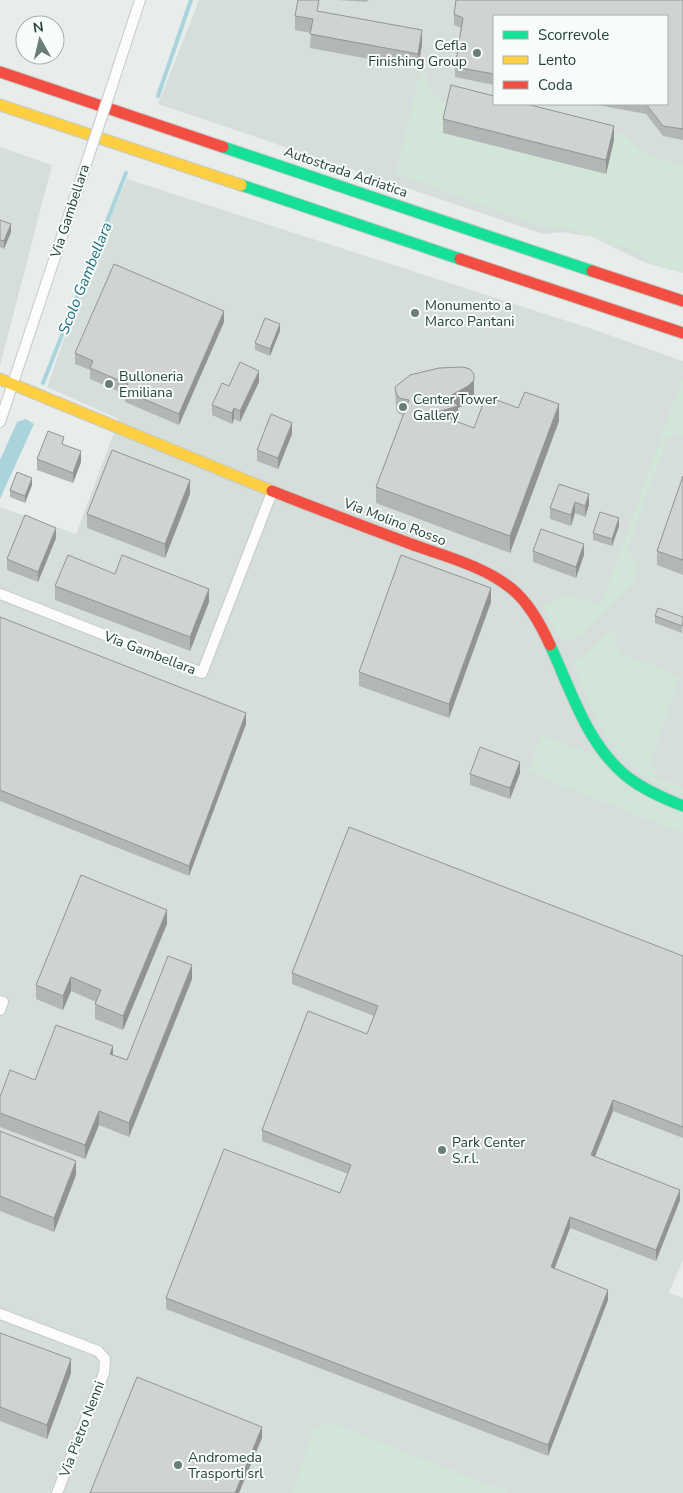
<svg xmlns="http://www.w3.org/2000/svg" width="683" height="1493" viewBox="0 0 683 1493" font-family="'Nunito Sans',sans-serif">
  <rect width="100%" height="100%" fill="#e8edeb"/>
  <path fill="#d6dedb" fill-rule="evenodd" d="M199,0H683V273L646,263L593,237L562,232L543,234L158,104ZM494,16H667V104H494Z
    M0,147L52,165L0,366Z
    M127,179L592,329L683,361V1260L669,1293L683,1298V1493H0V507L76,534L119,419L47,387L91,263Z"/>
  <path fill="#d1e6d8" d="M424,72L429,87L441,102L625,135C648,159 651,159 683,164V273L657,265L632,250L567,228L538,226L396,173L418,80Z
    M682,380L683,381V435L677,433L667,438L627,551L639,567L634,581L583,634L570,641L562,640L558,636L543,607L565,595L601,605Z
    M611,630L615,633L619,653L680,676L649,766L657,769L654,777L683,788V794C673,790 661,786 651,780C608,754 589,708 573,663L587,653Z
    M542,736L598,756L683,813V833L528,772Z
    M332,1423L509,1493H292L314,1427Z"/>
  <path fill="#a9d4db" d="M26,419L34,424L0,499V460L17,422Z"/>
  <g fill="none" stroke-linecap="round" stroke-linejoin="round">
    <path stroke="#a9d4db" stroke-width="4" d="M158,96L191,0
      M43,383L126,173"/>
    <g stroke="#c5cac8" stroke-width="12">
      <path id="street" d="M109,95L140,0
        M0,422L87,161
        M0,594L202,673L272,492
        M0,1001L3,1002L0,1010
        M0,1314L98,1351L105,1359L104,1373L57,1493"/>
    </g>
    <g stroke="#c3cbc8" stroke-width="13">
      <path id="fast" d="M223,147L592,271
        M241,185L460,259
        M550,645C571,690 586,742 625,775C642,789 663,798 683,806"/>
    </g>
    <g stroke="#c3cbc8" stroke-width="13">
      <path id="slow" d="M0,105L241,185
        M0,379L272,491"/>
    </g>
    <g stroke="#c3cbc8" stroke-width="13">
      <path id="jam" d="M0,72L223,147
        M460,259L683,333
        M592,271L683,301
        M272,491C318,509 365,527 411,544C444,556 484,566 512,589C529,603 541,625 550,645"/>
    </g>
    <use href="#street" stroke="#fcfcfc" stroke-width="10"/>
    <use href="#fast" stroke="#16e098" stroke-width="11"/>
    <use href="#slow" stroke="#ffcf43" stroke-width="11"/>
    <use href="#jam" stroke="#f24e42" stroke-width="11"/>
    <g stroke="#c5cac8" stroke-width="12" stroke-linecap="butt">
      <path id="street-bridge" d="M87,161L109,95"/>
    </g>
    <use href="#street-bridge" stroke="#fcfcfc" stroke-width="10"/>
  </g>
  <path fill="#b2b6b5" d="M338,0H369L366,2Z
    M683,0V140L663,136L646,114L592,104H667L494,16V85L455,77V67L461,28L454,25V14Z
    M319,11L422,45L418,68L310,48L311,33L295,30V16Z
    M443,119L614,140L606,174L443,133Z
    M0,220L11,232L4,249L0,247Z
    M224,322L179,425L125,402V394L90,379V370L75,364V353Z
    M280,331L270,356L255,350V343Z
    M259,382L240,422L234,419L232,424L212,415V405L229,386Z
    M395,387L474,397L468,403L458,408V422L474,428L518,408L559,421L510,553L376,503V487L403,415L399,414L396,409Z
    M292,434L278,469L257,461V450Z
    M64,445L81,462L73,483L37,470V459Z
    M683,476V575L657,565V551Z
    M559,484L589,505L585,517L575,513L571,526L550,519V508Z
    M32,485L25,503L10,497V490Z
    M190,494L165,558L87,528V514Z
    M619,526L612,546L593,540V533Z
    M56,538L38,582L7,570V559Z
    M533,551L584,555L576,578L533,562Z
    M115,574L209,602L190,651L55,600V586Z
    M491,602L449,718L359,686V672Z
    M655,616L683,617L682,633L655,623Z
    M0,617L246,724L189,876L0,801Z
    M520,773L510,799L470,785V774Z
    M167,924L123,1030L95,1019V1004L96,1002L71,991L63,1010L36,999V985Z
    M683,956V1138L613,1111L595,1157L680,1200L656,1261L570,1228L554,1269L608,1300L548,1456L166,1309V1298L340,1193L348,1174L262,1141V1130L367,1034L374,1016L292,984V973Z
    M192,979L129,1137L99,1125L85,1159L0,1127V1097L35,1080L113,1055L127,1060Z
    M0,1131L76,1175L54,1232L0,1211Z
    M0,1333L71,1373L47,1439L0,1421Z"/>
  <path fill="#919493" d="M422,30V45L418,68V54Z
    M614,126V140L606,174V160Z
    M11,224V232L4,249V241Z
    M224,311V322L179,425V414Z
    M280,324V331L270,356V349Z
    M259,371V382L240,422V411Z
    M474,380V397L468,403L458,408V422L434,413L448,397Z
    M559,404V421L510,553V536Z
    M234,408V419L232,424V413Z
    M292,423V434L278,469V458Z
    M81,451V462L73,483V473Z
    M32,478V485L25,503V496Z
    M190,480V494L165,558V544Z
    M589,494V505L585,517V506Z
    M575,502V513L571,526V515Z
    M619,518V526L612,546V539Z
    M56,528V538L38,582V572Z
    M584,544V555L576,578V567Z
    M491,588V602L449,718V704Z
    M209,589V602L190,651V637Z
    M246,713V724L189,876V866Z
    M520,762V773L510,799V788Z
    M167,910V924L123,1030V1016Z
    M192,965V979L129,1137V1123Z
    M71,977V991L63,1010V996Z
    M113,1046V1060L110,1054Z
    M613,1100V1111L591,1166V1155Z
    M99,1111V1125L85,1159V1145Z
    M76,1161V1175L54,1232V1218Z
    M680,1190V1200L656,1261V1250Z
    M570,1217V1228L551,1278V1267Z
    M608,1290V1300L548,1456V1445Z
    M71,1359V1373L47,1439V1425Z
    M262,1427V1438L239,1493H235Z"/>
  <path fill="#cfd4d2" stroke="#919493" d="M298,0H319L317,11L422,30L418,54L310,34L313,19L295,16Z
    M456,0H683V129L663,126L646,104H667V16H494V74L455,67L463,18L454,14Z
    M451,85L494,96V104H526L614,126L606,160L443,119Z
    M0,220L11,224L4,241L0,240Z
    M114,264L224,311L179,414L125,391L128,384L90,368L93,361L75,353Z
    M265,318L280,324L270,349L255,343Z
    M240,362L259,371L240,411L234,408L232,413L212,405L222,383L229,386Z
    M463,367L470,369L474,374V380L468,386L448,397L458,406L434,413L474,428L486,396L518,408L525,392L559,404L510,536L376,487L409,400L399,398L396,393L395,387L410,375L439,368Z
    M271,414L292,423L278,458L257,450Z
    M48,431L64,437L62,444L81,451L73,473L37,459Z
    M112,450L190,480L165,544L87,514Z
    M17,472L32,478L25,496L10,490Z
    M683,476V560L657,551Z
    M559,484L589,494L585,506L575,502L571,515L550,508Z
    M600,512L619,518L612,539L593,533Z
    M25,515L56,528L38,572L7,559Z
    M541,529L584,544L576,567L533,551Z
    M68,555L115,574L122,555L209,589L190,637L55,586Z
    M401,555L491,588L449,704L359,672Z
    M658,608L683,617V622L682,626L655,616Z
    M0,617L246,713L189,866L0,790Z
    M480,747L520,762L510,788L470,774Z
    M349,827L683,956V1127L613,1100L591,1155L680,1190L656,1250L570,1217L551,1267L608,1290L548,1445L166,1298L224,1149L340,1193L351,1165L262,1130L308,1011L367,1034L378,1006L292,973Z
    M81,875L167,910L123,1016L95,1004L101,990L71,977L63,996L36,985Z
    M168,956L192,965L129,1123L99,1111L85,1145L0,1113V1097L10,1070L35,1080L56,1025L113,1046L110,1054L127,1060Z
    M0,1131L76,1161L54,1218L0,1196Z
    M0,1333L71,1359L47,1425L0,1407Z
    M137,1377L262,1427L235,1493H90Z"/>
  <g fill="#697e78" stroke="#f7fbf9" stroke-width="2">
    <circle cx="477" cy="53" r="5"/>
    <circle cx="415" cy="313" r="5"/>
    <circle cx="109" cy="384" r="5"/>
    <circle cx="403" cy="407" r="5"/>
    <circle cx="442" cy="1150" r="5"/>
    <circle cx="178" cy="1465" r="5"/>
  </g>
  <g text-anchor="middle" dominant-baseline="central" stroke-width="4" stroke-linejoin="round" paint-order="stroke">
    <g font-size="14" fill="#24423a" stroke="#f7fbf9" text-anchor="start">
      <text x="467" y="45" text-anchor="end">Cefla<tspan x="467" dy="16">Finishing Group</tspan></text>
      <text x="425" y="305">Monumento a<tspan x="425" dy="16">Marco Pantani</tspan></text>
      <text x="119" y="376">Bulloneria<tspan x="119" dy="16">Emiliana</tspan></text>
      <text x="413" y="399">Center Tower<tspan x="413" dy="16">Gallery</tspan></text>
      <text x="452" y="1142">Park Center<tspan x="452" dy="16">S.r.l.</tspan></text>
      <text x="188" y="1457">Andromeda<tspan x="188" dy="16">Trasporti srl</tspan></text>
    </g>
    <g font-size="14" fill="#24423a" stroke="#f7fbf9">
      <text transform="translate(346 172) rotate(19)">Autostrada Adriatica</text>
      <text transform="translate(70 211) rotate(-72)">Via Gambellara</text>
      <text transform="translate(395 522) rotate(21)">Via Molino Rosso</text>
      <text transform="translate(150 653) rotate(21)">Via Gambellara</text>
      <text transform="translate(82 1429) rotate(-69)">Via Pietro Nenni</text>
    </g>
    <g font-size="15" font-style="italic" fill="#1c6f80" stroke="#f7fbf9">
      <text transform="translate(85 278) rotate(-68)">Scolo Gambellara</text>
    </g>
  </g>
  <rect x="493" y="15" width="175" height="90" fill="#f7fbf9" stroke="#a3b1ad"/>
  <rect x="503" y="31" width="25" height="8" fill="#16e098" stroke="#a3b1ad"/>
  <text x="538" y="40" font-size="15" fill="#24423a">Scorrevole</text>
  <rect x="503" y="56" width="25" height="8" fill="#ffcf43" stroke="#a3b1ad"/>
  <text x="538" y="65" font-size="15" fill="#24423a">Lento</text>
  <rect x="503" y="81" width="25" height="8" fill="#f24e42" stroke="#a3b1ad"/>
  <text x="538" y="90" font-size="15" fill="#24423a">Coda</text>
  <g transform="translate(40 40) rotate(352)"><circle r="24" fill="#f7fbf9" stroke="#a3b1ad"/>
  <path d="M0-4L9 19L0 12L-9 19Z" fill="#697e78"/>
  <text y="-8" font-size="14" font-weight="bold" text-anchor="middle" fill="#24423a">N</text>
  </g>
</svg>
